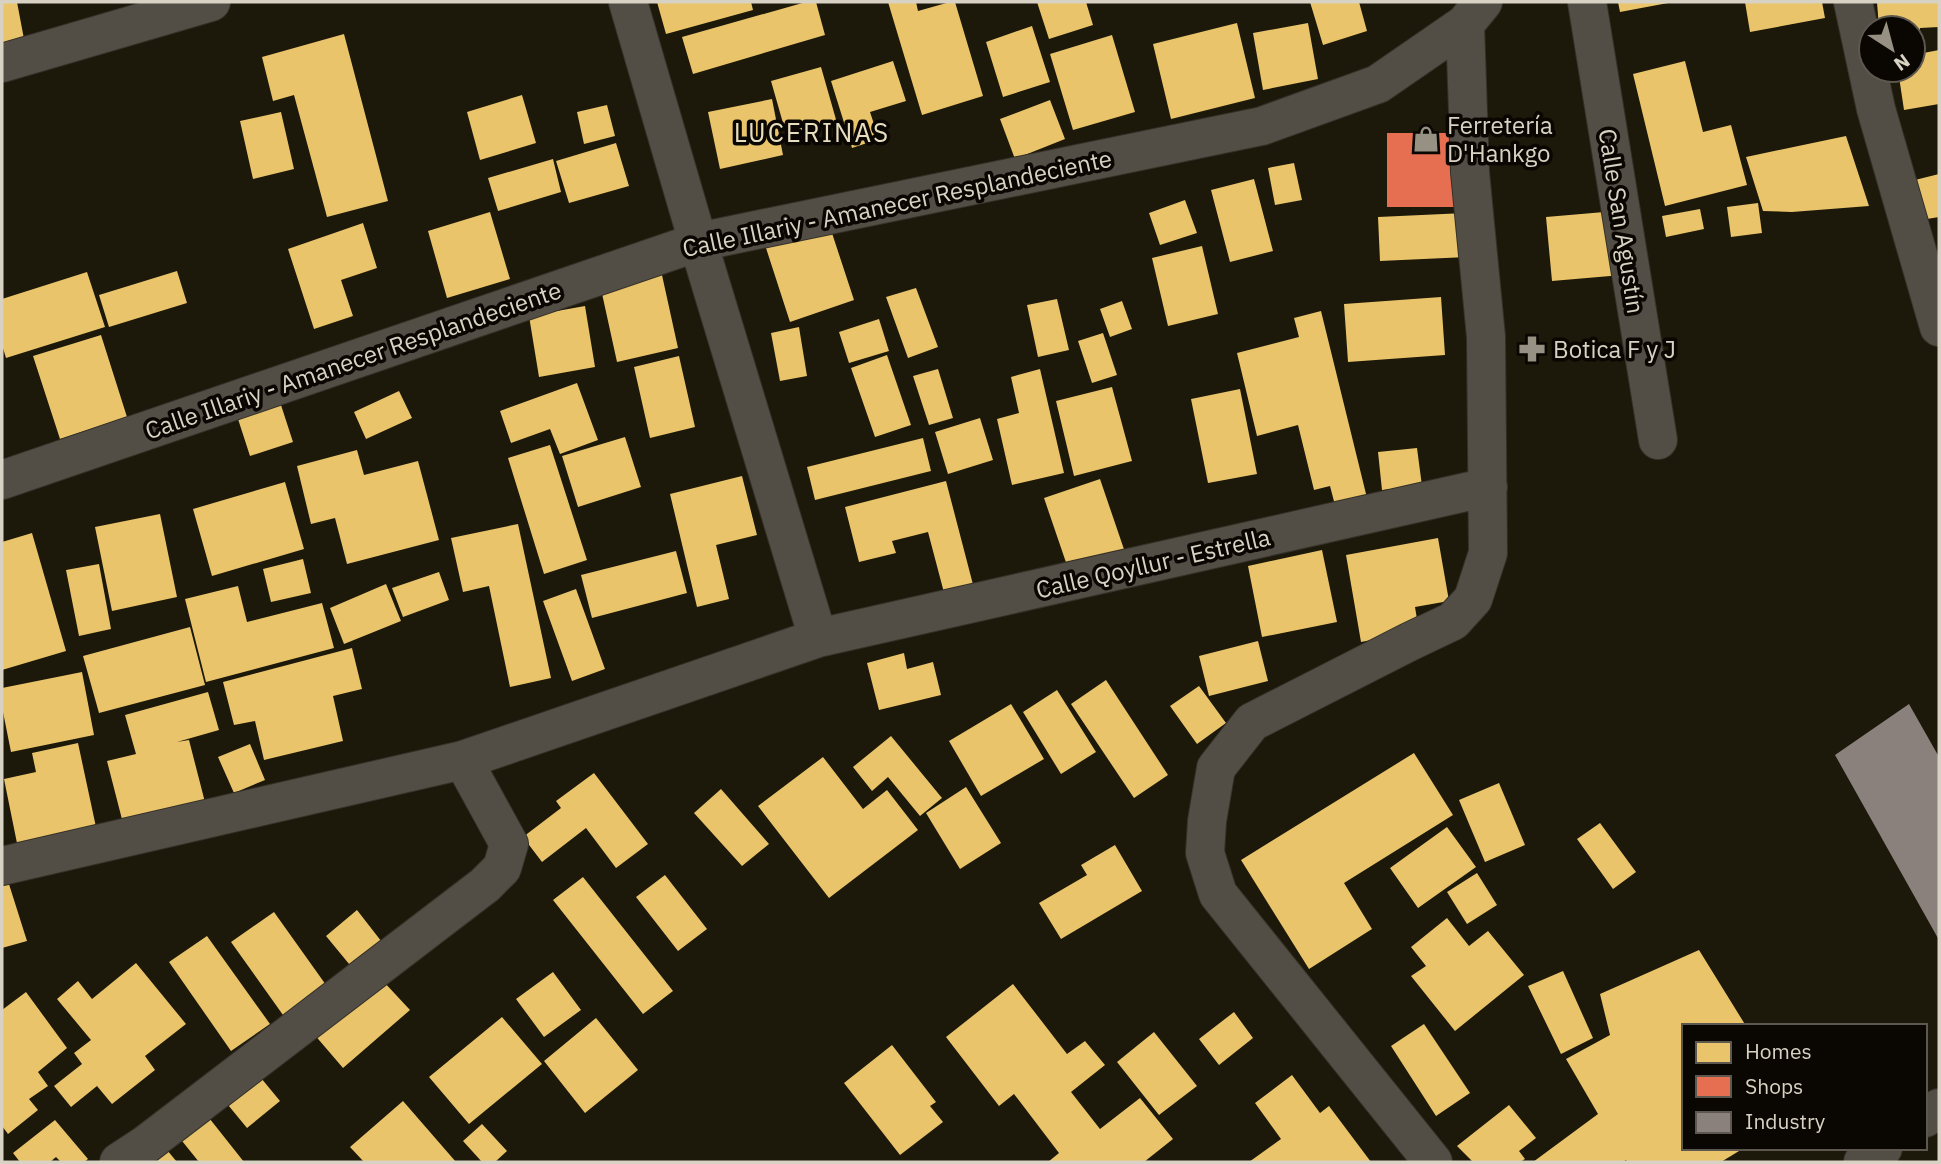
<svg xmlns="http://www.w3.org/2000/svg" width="1941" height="1164" viewBox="0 0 1941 1164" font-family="'IBM Plex Sans',sans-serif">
  <rect width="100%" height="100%" fill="#1c180a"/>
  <path fill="#e9c46a" d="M2,2H17L24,39L2,43Z
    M657,2H751L753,10L666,34Z
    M806,2H816L825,35L693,74L682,37Z
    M888,2H916L918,11L950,2H955L983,96L922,115Z
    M1037,2H1086L1093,25L1049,39Z
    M1310,2H1359L1367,31L1323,45Z
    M1618,2H1668V3L1620,12Z
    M1745,2H1822L1825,18L1750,32Z
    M1877,2H1939V27L1920,28V43H1913V28H1879Z
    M1237,23L1255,98L1171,119L1153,44Z
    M1308,23L1318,79L1263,90L1253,33Z
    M1032,26L1050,82L1003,97L986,42Z
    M344,34L388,201L327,217L294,95L273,101L262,57Z
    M1112,35L1135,112L1073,130L1050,54Z
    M1939,50V104L1904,110L1898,70H1913V55Z
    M893,61L906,101L870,112L879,139L852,148L831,81Z
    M1685,61L1703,132L1731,125L1747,185L1665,206L1633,74Z
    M821,67L837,123L787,137L771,81Z
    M522,95L536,143L480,160L467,112Z
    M772,99L783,155L720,169L708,112Z
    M1050,100L1065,139L1015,159L1000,119Z
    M607,105L615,136L584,144L577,112Z
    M281,112L294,169L253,179L240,121Z
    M1846,136L1869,206L1792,212L1763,211L1746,157Z
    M616,143L629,186L569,203L556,161Z
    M553,159L561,192L498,211L488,178Z
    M1294,163L1302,200L1275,205L1268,168Z
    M1939,174V217L1921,220L1911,181Z
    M1254,179L1273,251L1230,262L1211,190Z
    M1185,200L1197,233L1160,245L1149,213Z
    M1758,203L1762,233L1731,237L1727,207Z
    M1700,209L1704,229L1666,237L1662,216Z
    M1616,211L1622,275L1552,281L1546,217Z
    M490,212L510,279L447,298L428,231Z
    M1465,213L1467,257L1380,261L1378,217Z
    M363,223L377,268L341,280L353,316L314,329L288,249Z
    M830,227L854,300L790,322L766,248Z
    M1202,246L1218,314L1168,326L1152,258Z
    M177,271L187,303L109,327L99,295Z
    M87,272L105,327L6,358L2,345V299Z
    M662,275L678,348L617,362L601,289Z
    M916,288L938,347L908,358L886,297Z
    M1441,297L1445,355L1348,362L1344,304Z
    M1057,299L1069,350L1038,357L1027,305Z
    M1122,301L1132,329L1110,337L1100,309Z
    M585,306L595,367L539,377L529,316Z
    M1321,311L1368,502L1336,509L1330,486L1314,490L1298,425L1257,436L1237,353L1299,337L1294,318Z
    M879,319L889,351L849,363L839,332Z
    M799,327L807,376L780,381L771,333Z
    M1103,333L1117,375L1092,383L1078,341Z
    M101,335L127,417L60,439L33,356Z
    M887,355L911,425L875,437L851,368Z
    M679,356L695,427L650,438L634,367Z
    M938,369L953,418L929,425L913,376Z
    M1040,369L1064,473L1012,485L997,419L1019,413L1011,377Z
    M577,383L598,440L560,454L550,429L511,443L500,411Z
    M1112,387L1132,461L1074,476L1056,401Z
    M1240,389L1257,474L1208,483L1191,399Z
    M399,391L412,418L366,439L354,412Z
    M281,405L293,442L250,456L238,419Z
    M980,418L993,460L948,474L935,432Z
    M625,437L641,487L578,507L562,456Z
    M923,438L931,471L815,500L807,467Z
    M550,445L587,560L544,574L508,458Z
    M1417,448L1422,486L1382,490L1378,452Z
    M357,450L364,475L418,461L439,540L347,564L335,518L311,524L297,466Z
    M742,476L757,535L716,545L729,599L697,607L670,494Z
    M1100,479L1128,561L1072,580L1044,498Z
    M946,481L976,596L947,604L928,532L892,541L896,553L859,562L845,507Z
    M285,482L304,549L212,576L193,509Z
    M160,514L177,597L112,611L95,527Z
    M518,524L551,678L510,687L489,586L463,592L451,538Z
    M32,533L66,651L2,670V542Z
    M1438,538L1449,601L1415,607L1419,631L1361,642L1346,555Z
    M1322,550L1337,622L1262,637L1248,566Z
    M676,551L687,593L592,618L581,575Z
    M303,559L311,593L271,602L263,569Z
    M99,564L111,629L79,636L66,570Z
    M439,572L449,600L403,617L392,588Z
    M386,584L401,621L344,644L330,608Z
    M238,586L247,622L322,603L334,648L206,682L185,599Z
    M576,589L605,669L572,681L543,601Z
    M190,627L205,685L99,713L83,656Z
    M1258,641L1268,681L1209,696L1199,656Z
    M352,648L362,689L333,696L343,741L264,760L255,721L234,725L223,682Z
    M904,653L907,669L933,662L941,695L879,710L867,663Z
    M82,672L94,735L11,752L2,707V688Z
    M1106,680L1168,775L1134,798L1071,704Z
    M1199,686L1226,723L1197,744L1170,706Z
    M1057,690L1096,752L1061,774L1023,712Z
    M208,692L219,730L177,742L189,740L207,810L125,831L107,761L136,754L125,715Z
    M1011,704L1044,759L981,796L949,741Z
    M891,736L942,798L920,816L888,777L872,791L853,767Z
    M78,743L99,841L20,858L4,779L36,772L32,753Z
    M250,744L265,780L234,793L218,757Z
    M1414,753L1453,815L1344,883L1372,929L1309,969L1241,860Z
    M823,757L863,809L887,790L918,830L829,898L758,806Z
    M594,773L648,844L616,868L586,828L542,862L523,837L561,808L556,801Z
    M1499,783L1525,845L1485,862L1459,800Z
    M966,787L1001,843L960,869L926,813Z
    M721,789L769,844L742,866L694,813Z
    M1600,823L1636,872L1613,889L1577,839Z
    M1447,827L1476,867L1418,908L1390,868Z
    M1115,845L1142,891L1061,939L1039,903L1087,875L1081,865Z
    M1477,873L1497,905L1467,924L1447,892Z
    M665,875L707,929L678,951L636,897Z
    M583,877L673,991L643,1014L553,900Z
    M8,881L27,941L2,948V883Z
    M357,910L385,946L354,970L326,936Z
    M274,912L331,992L288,1022L231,942Z
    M1447,918L1469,946L1488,931L1524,975L1455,1031L1411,976L1426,966L1411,947Z
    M207,936L270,1024L231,1051L169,962Z
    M1699,950L1746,1026H1684V1148H1744L1721,1162H1627L1626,1160L1623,1162H1533L1598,1114L1566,1059L1610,1035L1600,994Z
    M136,963L186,1024L145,1056L155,1070L112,1104L97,1086L71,1107L54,1086L82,1064L74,1053L91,1040L57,999L78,981L92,999Z
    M1563,971L1593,1038L1561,1054L1528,986Z
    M553,972L581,1010L544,1037L516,999Z
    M383,981L410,1010L343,1068L307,1026Z
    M1013,984L1067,1054L1085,1041L1105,1065L1071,1092L1100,1129L1140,1098L1173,1139L1144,1162H1048L1059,1153L1014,1094L999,1106L946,1037Z
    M26,992L67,1048L38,1072L48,1086L29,1099L38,1110L8,1134L2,1126V1010Z
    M1234,1012L1253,1038L1219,1065L1199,1039Z
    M502,1017L542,1064L469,1124L429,1077Z
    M596,1018L638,1070L585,1113L544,1061Z
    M1424,1024L1470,1093L1436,1116L1391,1046Z
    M1154,1032L1197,1086L1159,1115L1117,1062Z
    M892,1045L936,1102L930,1106L943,1122L900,1155L844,1083Z
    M252,1067L280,1101L247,1128L219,1094Z
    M1292,1075L1320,1113L1329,1106L1371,1162H1249L1281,1139L1255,1103Z
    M403,1101L456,1162H364L350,1147Z
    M1509,1105L1536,1138L1519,1151L1525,1159L1520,1162H1473L1457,1146Z
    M202,1109L244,1162H199L174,1131Z
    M55,1120L88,1159L84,1162H61L56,1157L50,1162H20L13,1153Z
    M482,1124L507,1151L495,1162H482L463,1141Z
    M162,1144L177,1162H141Z"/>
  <path fill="#e76f51" d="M1387,133H1457V207H1387Z"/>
  <path fill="#8a817c" d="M1909,704L1939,757V940L1835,755Z"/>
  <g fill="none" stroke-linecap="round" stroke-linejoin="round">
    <g stroke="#353129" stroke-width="40">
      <path id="street" d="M628,2L698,242L818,638
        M1587,2L1658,440
        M1853,2L1876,109L1939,327
        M2,63L211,2
        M2,480L698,242L1262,126L1378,84L1465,24
        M2,866L463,760L818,638L1488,487
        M1925,1118L1939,1108
        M119,1162L145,1145L485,885L502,868L509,844L463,760
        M1433,1162L1218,894L1205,853L1207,821L1216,768L1252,722L1409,642L1453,621L1473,599L1488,553L1486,337L1470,172L1465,24L1483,2
        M1863,1162L1883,1148"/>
    </g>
    <use href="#street" stroke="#524e45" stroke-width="38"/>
  </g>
  <defs>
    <g id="shop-bare" transform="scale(2.1)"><path d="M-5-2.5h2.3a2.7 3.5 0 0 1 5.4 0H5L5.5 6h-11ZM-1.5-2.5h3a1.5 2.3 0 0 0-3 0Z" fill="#969182" stroke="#0a0601" stroke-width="2.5" paint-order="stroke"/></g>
    <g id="pharmacy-bare" transform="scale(2.1)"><path d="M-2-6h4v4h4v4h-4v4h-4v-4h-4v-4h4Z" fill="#969182" stroke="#0a0601" stroke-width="2.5" paint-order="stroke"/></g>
  </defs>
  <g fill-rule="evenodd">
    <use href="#shop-bare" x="1426" y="139"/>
    <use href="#pharmacy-bare" x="1532" y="349"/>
  </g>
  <g text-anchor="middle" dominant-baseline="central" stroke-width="7" stroke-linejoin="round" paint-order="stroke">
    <g font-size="24" fill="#d7d2c3" stroke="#0a0601" text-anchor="start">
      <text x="1447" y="125">Ferretería<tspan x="1447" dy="28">D'Hankgo</tspan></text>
      <text x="1553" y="349">Botica F y J</text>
    </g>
    <g font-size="24" fill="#d7d2c3" stroke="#0a0601">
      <text transform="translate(897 203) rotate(-12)">Calle Illariy - Amanecer Resplandeciente</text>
      <text transform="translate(1622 221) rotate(81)">Calle San Agustín</text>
      <text transform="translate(353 360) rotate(-19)">Calle Illariy - Amanecer Resplandeciente</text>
      <text transform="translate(1153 563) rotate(-13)">Calle Qoyllur - Estrella</text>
    </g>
    <g font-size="26" letter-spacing="2" fill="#e7ddbf" stroke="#0a0601">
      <text x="812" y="132">LUCERINAS</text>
    </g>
  </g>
  <rect width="1941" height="1164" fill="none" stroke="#d7d2c3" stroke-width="7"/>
  <rect x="1682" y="1024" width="245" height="126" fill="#0a0601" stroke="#5c584f" stroke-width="2"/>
  <rect x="1696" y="1042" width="35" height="21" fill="#e9c46a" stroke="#5c584f" stroke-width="2"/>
  <text x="1745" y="1059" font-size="21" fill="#d7d2c3">Homes</text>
  <rect x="1696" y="1076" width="35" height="21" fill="#e76f51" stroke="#5c584f" stroke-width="2"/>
  <text x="1745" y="1094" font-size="21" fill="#d7d2c3">Shops</text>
  <rect x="1696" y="1112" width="35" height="21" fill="#8a817c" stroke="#5c584f" stroke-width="2"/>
  <text x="1745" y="1129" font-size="21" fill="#d7d2c3">Industry</text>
  <g transform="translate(1892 49) rotate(144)"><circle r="33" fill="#0a0601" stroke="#5c584f" stroke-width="2"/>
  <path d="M0-5L12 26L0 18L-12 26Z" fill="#969182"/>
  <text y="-10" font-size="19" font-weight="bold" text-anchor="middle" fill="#d7d2c3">N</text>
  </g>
</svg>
